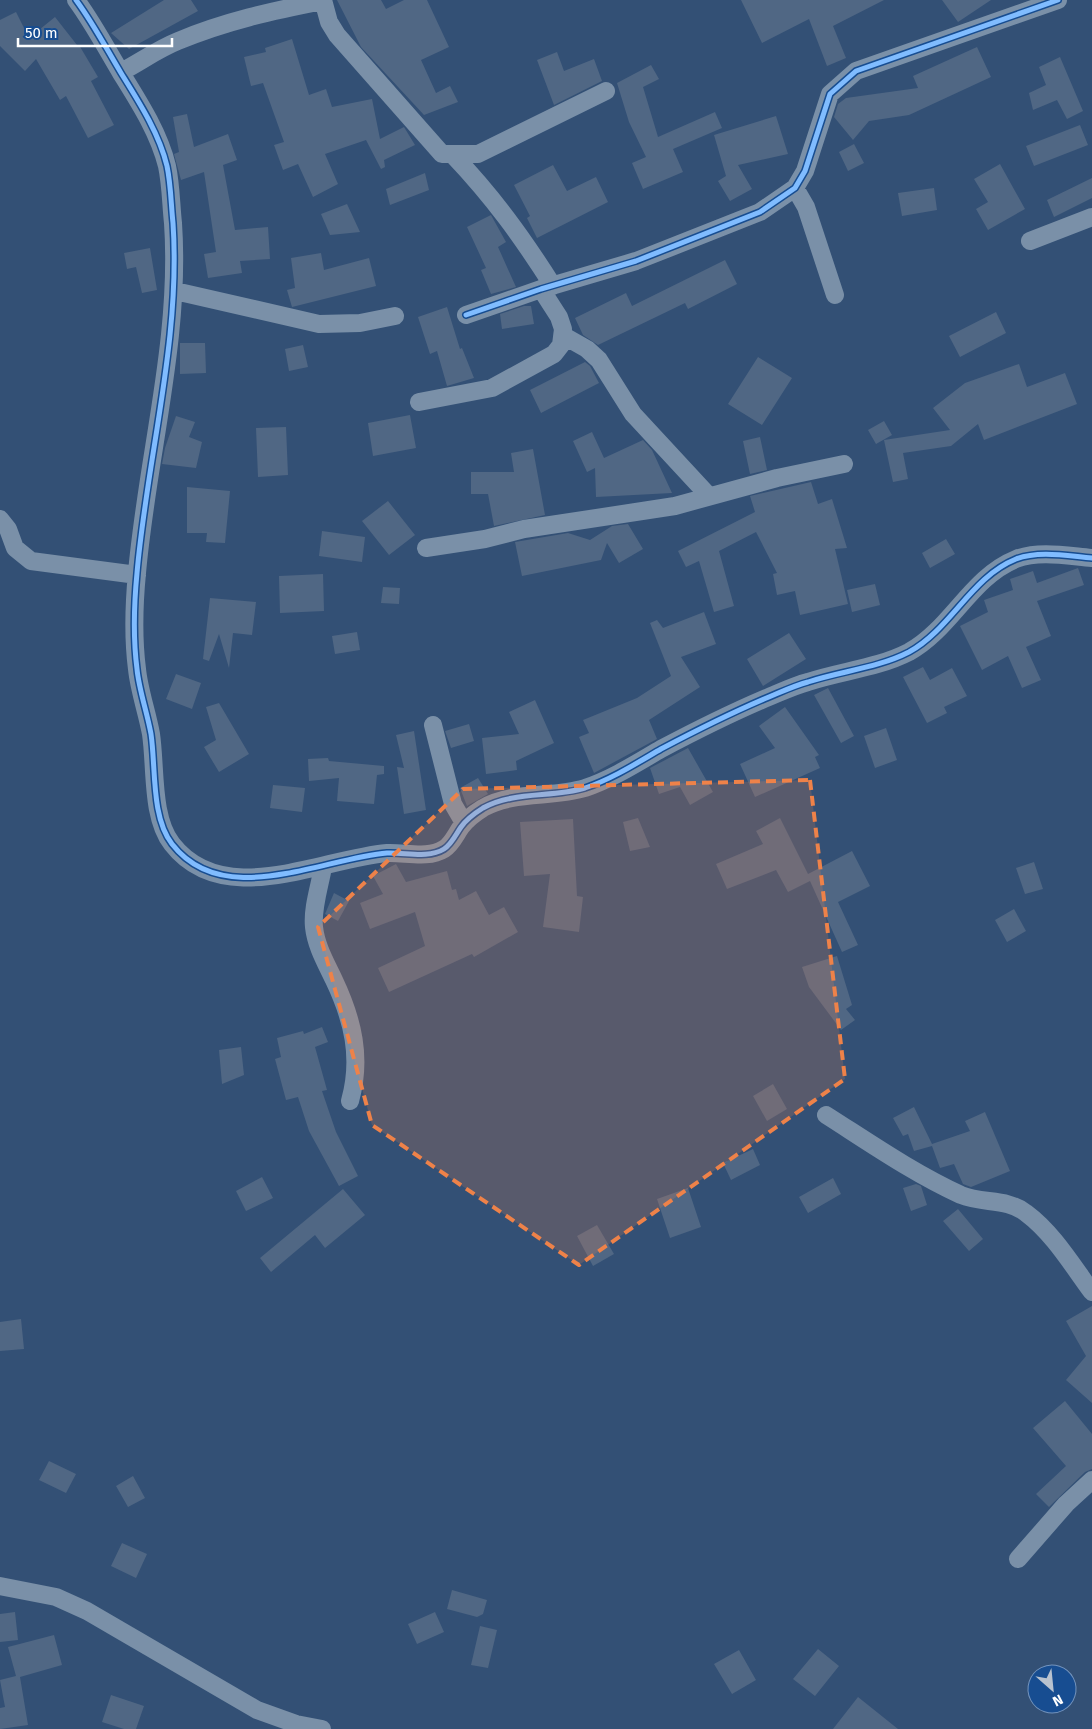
<svg xmlns="http://www.w3.org/2000/svg" width="1092" height="1729" font-family="'Fira Sans',sans-serif">
	<style>
		.building { fill: #506784 }
		.lines { fill: none; stroke-linecap: round; stroke-linejoin: round }
		.minor { stroke: #7a90a8; stroke-width: 18 }
		.cycleway-casing { stroke: #174d91; stroke-width: 8 }
		.cycleway { stroke: #80bcff; stroke-width: 5 }
		.marked { fill: #ee8249; fill-opacity: 0.2; stroke: #ee8249; stroke-width: 4; stroke-dasharray: 10 6; stroke-linejoin: round }
	</style>
	<rect width="100%" height="100%" fill="#335075"/>
	<!-- building -->
	<path class="building" d="M 164,0 L 191,0 L 198,11 L 129,49 L 111,33 Z
		M 337,0 L 381,0 L 386,9 L 404,0 L 427,0 L 449,47 L 421,60 L 436,93 L 450,86 L 458,102 L 424,115 L 361,47 Z
		M 741,0 L 884,0 L 833,26 L 846,58 L 827,66 L 809,19 L 762,43 Z
		M 942,0 L 991,0 L 958,22 Z
		M 16,12 L 29,38 L 55,17 L 77,45 L 79,45 L 98,77 L 91,81 L 114,125 L 88,138 L 66,96 L 60,100 L 36,59 L 25,71 L 0,46 L 0,20 Z
		M 292,39 L 309,95 L 326,89 L 332,107 L 372,99 L 380,139 L 404,127 L 415,145 L 384,160 L 385,167 L 381,169 L 366,140 L 325,154 L 338,184 L 313,197 L 298,164 L 283,170 L 274,145 L 284,142 L 263,83 L 251,86 L 244,57 L 266,52 L 265,48 Z
		M 977,47 L 991,77 L 909,115 L 869,121 L 853,140 L 834,117 L 838,104 L 846,98 L 918,88 L 913,76 Z
		M 557,52 L 564,71 L 594,59 L 602,81 L 554,105 L 537,60 Z
		M 1060,57 L 1083,111 L 1067,119 L 1057,100 L 1033,110 L 1029,93 L 1046,85 L 1039,67 Z
		M 651,65 L 659,79 L 643,87 L 658,137 L 715,112 L 722,128 L 673,149 L 683,172 L 643,189 L 632,163 L 646,157 L 629,122 L 617,83 Z
		M 187,114 L 194,147 L 228,134 L 237,160 L 223,165 L 235,230 L 268,227 L 270,259 L 240,261 L 242,273 L 208,278 L 204,254 L 216,252 L 204,172 L 181,180 L 174,154 L 179,152 L 173,117 Z
		M 776,116 L 788,154 L 738,165 L 752,189 L 730,201 L 718,181 L 726,176 L 714,135 Z
		M 1080,125 L 1088,145 L 1034,166 L 1026,146 Z
		M 854,144 L 864,163 L 848,171 L 839,152 Z
		M 1000,164 L 1025,209 L 988,230 L 976,209 L 988,202 L 974,179 Z
		M 553,165 L 567,191 L 596,177 L 608,202 L 537,238 L 527,218 L 530,216 L 514,185 Z
		M 425,173 L 429,190 L 390,205 L 386,189 Z
		M 1092,178 L 1092,198 L 1054,217 L 1047,200 Z
		M 934,188 L 937,210 L 902,216 L 898,193 Z
		M 347,204 L 360,232 L 330,235 L 321,214 Z
		M 491,215 L 506,242 L 498,247 L 516,287 L 491,294 L 481,270 L 486,268 L 467,227 Z
		M 150,248 L 157,290 L 142,293 L 136,267 L 127,269 L 124,253 Z
		M 321,253 L 324,270 L 369,258 L 376,286 L 292,307 L 287,290 L 295,288 L 291,258 Z
		M 725,260 L 737,284 L 688,309 L 685,303 L 598,345 L 583,335 L 575,318 L 626,293 L 632,306 Z
		M 524,306 L 531,306 L 534,324 L 502,329 L 500,314 Z
		M 447,307 L 460,349 L 462,348 L 474,378 L 447,386 L 437,351 L 430,354 L 418,317 Z
		M 996,312 L 1006,333 L 960,357 L 949,336 Z
		M 180,343 L 205,343 L 206,373 L 180,374 Z
		M 303,345 L 308,367 L 289,371 L 285,349 Z
		M 758,357 L 792,378 L 762,425 L 728,404 Z
		M 585,362 L 590,366 L 599,383 L 541,413 L 530,390 Z
		M 1019,364 L 1027,387 L 1065,373 L 1077,404 L 984,440 L 978,424 L 951,446 L 903,453 L 908,479 L 893,482 L 884,440 L 950,430 L 933,408 L 965,383 Z
		M 410,415 L 416,448 L 373,456 L 368,423 Z
		M 176,416 L 195,422 L 189,437 L 202,442 L 196,468 L 162,464 L 165,448 Z
		M 884,421 L 892,435 L 876,444 L 868,430 Z
		M 286,427 L 288,475 L 258,477 L 256,428 Z
		M 592,432 L 604,458 L 643,440 L 652,450 L 672,493 L 596,497 L 595,468 L 587,472 L 573,441 Z
		M 760,437 L 767,470 L 750,474 L 743,441 Z
		M 533,449 L 545,515 L 494,526 L 488,494 L 471,494 L 471,472 L 514,472 L 511,453 Z
		M 811,482 L 818,504 L 832,499 L 847,548 L 835,549 L 848,604 L 800,615 L 795,591 L 777,595 L 773,574 L 777,573 L 756,532 L 719,551 L 734,606 L 714,612 L 699,561 L 686,567 L 678,551 L 755,512 L 750,496 Z
		M 187,487 L 230,491 L 225,543 L 206,542 L 207,533 L 187,533 Z
		M 388,501 L 415,535 L 389,555 L 362,521 Z
		M 628,524 L 643,549 L 619,563 L 607,543 L 601,560 L 522,576 L 515,542 L 568,533 L 590,540 L 612,526 Z
		M 322,531 L 365,537 L 362,562 L 319,556 Z
		M 946,539 L 955,554 L 930,568 L 922,553 Z
		M 1078,568 L 1084,585 L 1037,601 L 1051,636 L 1026,647 L 1041,680 L 1022,688 L 1008,656 L 982,670 L 960,626 L 988,612 L 984,600 L 1013,590 L 1010,579 L 1033,571 L 1037,583 Z
		M 323,574 L 324,611 L 280,613 L 279,576 Z
		M 875,584 L 880,605 L 852,612 L 847,590 Z
		M 383,587 L 400,588 L 399,604 L 381,603 Z
		M 210,598 L 256,602 L 252,635 L 233,633 L 229,668 L 219,634 L 209,661 L 203,659 Z
		M 704,612 L 716,644 L 681,657 L 700,687 L 649,720 L 657,739 L 594,773 L 579,737 L 589,733 L 583,720 L 637,698 L 671,676 L 650,623 L 657,620 L 663,628 Z
		M 357,632 L 360,650 L 335,654 L 332,636 Z
		M 789,633 L 806,659 L 763,686 L 747,659 Z
		M 923,667 L 930,680 L 952,668 L 967,696 L 944,707 L 947,713 L 927,723 L 903,677 Z
		M 176,674 L 201,683 L 192,709 L 166,699 Z
		M 828,688 L 854,736 L 841,743 L 814,695 Z
		M 535,700 L 554,743 L 516,761 L 517,770 L 486,774 L 482,738 L 519,734 L 509,712 Z
		M 219,703 L 249,754 L 219,772 L 204,747 L 216,740 L 206,707 Z
		M 785,707 L 819,755 L 815,757 L 820,768 L 755,797 L 740,764 L 775,748 L 759,726 Z
		M 469,724 L 474,741 L 451,748 L 445,731 Z
		M 886,728 L 897,760 L 875,768 L 864,736 Z
		M 414,731 L 426,810 L 404,814 L 397,767 L 404,768 L 396,735 Z
		M 688,748 L 713,792 L 690,805 L 680,787 L 659,794 L 650,768 Z
		M 328,758 L 329,761 L 384,766 L 384,774 L 377,775 L 374,804 L 337,801 L 339,778 L 309,781 L 308,759 Z
		M 478,778 L 488,794 L 467,806 L 460,788 Z
		M 273,785 L 305,788 L 302,812 L 270,808 Z
		M 638,818 L 650,847 L 630,851 L 623,822 Z
		M 780,818 L 808,874 L 852,851 L 870,886 L 838,902 L 858,945 L 842,952 L 810,881 L 788,892 L 776,870 L 727,889 L 716,864 L 763,844 L 756,831 Z
		M 573,819 L 577,896 L 583,897 L 579,932 L 543,927 L 550,874 L 524,876 L 520,822 Z
		M 1034,862 L 1043,889 L 1025,894 L 1016,868 Z
		M 396,864 L 406,882 L 447,871 L 452,890 L 456,889 L 459,900 L 476,891 L 489,915 L 504,907 L 518,932 L 474,957 L 472,954 L 389,992 L 378,968 L 425,946 L 415,912 L 370,929 L 360,903 L 383,894 L 373,876 Z
		M 334,893 L 349,901 L 338,921 L 325,914 Z
		M 1014,909 L 1026,931 L 1007,942 L 995,920 Z
		M 837,956 L 852,1005 L 846,1009 L 855,1020 L 841,1030 L 809,987 L 802,967 Z
		M 322,1027 L 328,1042 L 315,1047 L 327,1090 L 322,1091 L 336,1132 L 358,1176 L 339,1186 L 309,1131 L 298,1097 L 286,1100 L 275,1059 L 281,1057 L 277,1038 L 303,1031 L 304,1034 Z
		M 241,1047 L 244,1075 L 222,1084 L 219,1050 Z
		M 773,1084 L 787,1109 L 767,1121 L 753,1096 Z
		M 914,1107 L 932,1144 L 970,1131 L 965,1121 L 985,1112 L 1010,1171 L 971,1187 L 963,1184 L 954,1164 L 940,1168 L 932,1146 L 914,1151 L 908,1134 L 903,1136 L 893,1118 Z
		M 753,1149 L 760,1165 L 731,1180 L 723,1163 Z
		M 262,1177 L 273,1198 L 246,1211 L 236,1191 Z
		M 833,1178 L 841,1194 L 808,1213 L 799,1197 Z
		M 916,1184 L 921,1186 L 927,1205 L 911,1211 L 903,1188 Z
		M 688,1188 L 701,1227 L 670,1238 L 657,1199 Z
		M 343,1189 L 365,1215 L 325,1248 L 315,1235 L 271,1272 L 260,1258 Z
		M 958,1209 L 983,1239 L 969,1251 L 943,1221 Z
		M 597,1225 L 614,1254 L 593,1266 L 577,1236 Z
		M 1092,1306 L 1092,1403 L 1066,1380 L 1086,1356 L 1066,1321 Z
		M 21,1319 L 24,1349 L 0,1351 L 0,1322 Z
		M 1065,1401 L 1092,1434 L 1092,1469 L 1085,1472 L 1049,1507 L 1036,1494 L 1066,1466 L 1033,1428 Z
		M 49,1461 L 76,1474 L 66,1493 L 39,1480 Z
		M 133,1476 L 145,1498 L 128,1507 L 116,1486 Z
		M 122,1543 L 147,1554 L 136,1578 L 111,1566 Z
		M 452,1590 L 487,1600 L 483,1614 L 477,1617 L 447,1609 Z
		M 15,1612 L 18,1640 L 0,1642 L 0,1614 Z
		M 435,1612 L 444,1632 L 417,1644 L 408,1624 Z
		M 480,1626 L 497,1630 L 488,1668 L 471,1665 Z
		M 54,1635 L 62,1665 L 20,1677 L 28,1725 L 0,1729 L 0,1708 L 5,1707 L 0,1680 L 16,1676 L 8,1647 Z
		M 818,1649 L 839,1666 L 815,1696 L 793,1679 Z
		M 739,1650 L 756,1680 L 732,1694 L 714,1664 Z
		M 111,1695 L 144,1706 L 136,1729 L 124,1729 L 102,1722 Z
		M 858,1697 L 898,1729 L 833,1729 Z"/>
	<g class="lines">
		<!-- minor -->
		<path class="minor" d="M 76,0 C 93,23 106,48 121,73 C 139,102 159,133 167,166 C 171,185 171,205 173,223 C 181,340 147,457 137,573 C 134,604 133,638 137,669 C 139,690 147,712 151,734 C 156,768 151,817 172,844 C 223,910 320,859 387,853 C 405,852 428,859 444,849 C 452,844 456,834 461,827 C 466,820 475,813 483,808 C 513,791 552,798 585,788 C 612,779 637,763 661,749 C 695,731 729,714 764,699 C 779,693 793,686 808,682 C 841,671 878,668 909,652 C 951,629 971,577 1016,559 C 1039,550 1068,556 1092,558
			M 323,0 L 329,22 L 337,35 L 442,154 L 478,154 L 606,91
			M 121,72 C 140,62 158,49 178,41 C 226,21 272,11 323,1
			M 453,155 C 493,197 522,237 553,286
			M 795,188 L 806,207 L 835,295
			M 1030,241 L 1092,217
			M 175,291 L 319,324 L 360,323 L 395,316
			M 466,315 L 541,289 L 636,261 L 760,212 L 795,188 L 805,171 L 830,94 L 856,71 L 1058,0
			M 564,336 L 587,349 L 599,360 L 633,414 L 708,495
			M 419,402 L 492,388 L 554,354 L 561,345 L 563,329 L 559,317 L 541,289
			M 0,519 L 8,529 L 15,548 L 31,561 L 137,575
			M 426,548 L 485,539 L 524,529 L 675,506 L 777,478 L 844,464
			M 433,725 L 453,804 L 464,823
			M 323,867 C 320,885 312,908 314,927 C 316,946 326,963 334,980 C 353,1020 362,1058 350,1101
			M 826,1115 C 870,1143 913,1173 961,1195 C 983,1204 1007,1198 1026,1213 C 1053,1233 1072,1265 1092,1292
			M 1018,1559 L 1066,1504 L 1092,1480
			M 0,1586 L 56,1597 L 87,1611 L 257,1710 L 296,1724 L 322,1729"/>
		<defs>
			<path id="cycleway" d="M 76,0 C 93,23 106,48 121,73 C 139,102 159,133 167,166 C 171,185 171,205 173,223 C 181,340 147,457 137,573 C 134,604 133,638 137,669 C 139,690 147,712 151,734 C 156,768 151,817 172,844 C 223,910 320,859 387,853 C 405,852 428,859 444,849 C 452,844 456,834 461,827 C 466,820 475,813 483,808 C 513,791 552,798 585,788 C 612,779 637,763 661,749 C 695,731 729,714 764,699 C 779,693 793,686 808,682 C 841,671 878,668 909,652 C 951,629 971,577 1016,559 C 1039,550 1068,556 1092,558
				M 466,315 L 541,289 L 636,261 L 760,212 L 795,188 L 805,171 L 830,94 L 856,71 L 1058,0"/>
		</defs>
		<!-- cycleway casing -->
		<use href="#cycleway" class="cycleway-casing"/>
		<!-- cycleway -->
		<use href="#cycleway" class="cycleway"/>
	</g>
	<!-- marked area -->
	<path class="marked" d="M 810,780 L 845,1079 L 579,1265 L 372,1125 L 318,927 L 463,789 Z"/>
	<!-- north arrow -->
	<g transform="translate(1052 1689) rotate(153)"><circle r="24" fill="#174d91" stroke="#7494bd"/>
	<path d="M0-4L9 19L0 12L-9 19Z" fill="#b8c2cf"/>
	<text y="-8" font-size="14" font-weight="bold" text-anchor="middle" fill="#ffffff">N</text>
	</g>
	<!-- scale -->
	<path d="M18 38v8h154v-8" fill="none" stroke="#ffffff" stroke-width="2.5"/>
	<text x="25" y="38" font-size="15" fill="#ffffff" stroke="#174d91" stroke-width="4" paint-order="stroke">50 m</text>
</svg>
